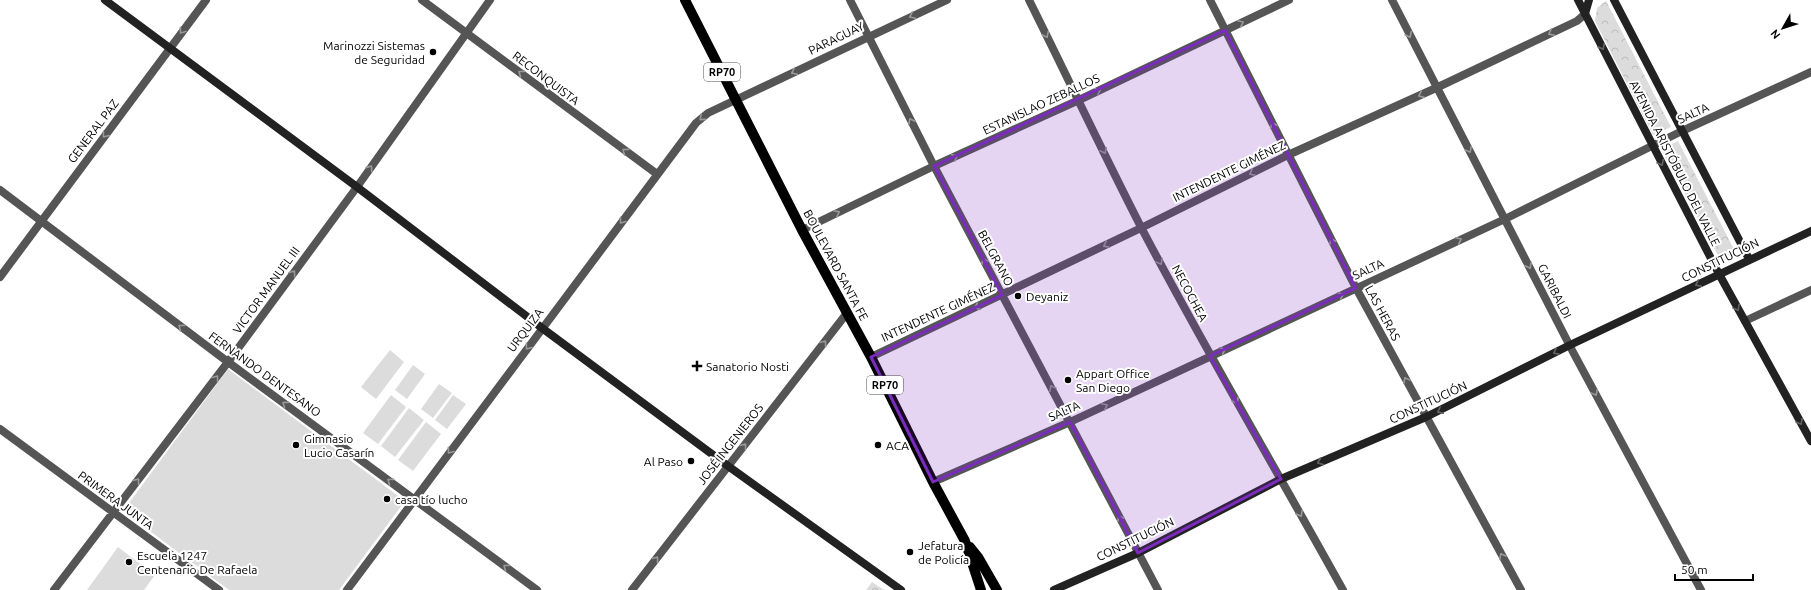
<svg xmlns="http://www.w3.org/2000/svg" width="1811" height="590" font-family="Ubuntu,sans-serif">
	<style>
		.grass { fill: #dcdcdc }
		.park { fill: url(#park-crowns) }
		.lines { fill: none; stroke-linecap: round; stroke-linejoin: round }
		.street { stroke: #555; stroke-width: 8 }
		.secondary { stroke: #222; stroke-width: 8 }
		.primary { stroke: #000; stroke-width: 10 }
		.oneway { stroke: #999 }
		.oneway2 { stroke: #646464 }
		.marked { fill: #7b2cbf; fill-opacity: 0.2; stroke: #7b2cbf; stroke-width: 3; stroke-linejoin: round }
		.poi-dot { fill: #000; stroke: #fff; stroke-width: 1.5 }
		.labels { text-anchor: middle; dominant-baseline: central; stroke-width: 4; stroke-linejoin: round; paint-order: stroke }
		.shield { fill: #fff; stroke: #4c4c4c; stroke-width: 1 }
		.shield-label { font-size: 11px; font-weight: bold; fill: #000 }
		.street-label { font-size: 12px; fill: #000; stroke: #fff }
		.poi-label { font-size: 12px; fill: #000; stroke: #fff; text-anchor: start }
	</style>
	<defs>
		<pattern id="park-crowns" width="20" height="18" patternUnits="userSpaceOnUse"><rect width="20" height="18" fill="#dcdcdc"/><path d="M2 6a3 3 0 1 1 6 0M12 15a3 3 0 1 1 6 0" fill="none" stroke="#bbb"/></pattern>
	</defs>
	<rect width="100%" height="100%" fill="#fff"/>
	<!-- grass -->
	<path class="grass" d="M 390,350 L 404,362 L 376,399 L 361,387 Z
		M 413,365 L 425,374 L 407,399 L 395,390 Z
		M 228,369 L 405,501 L 339,590 L 229,590 L 123,511 Z
		M 439,384 L 452,393 L 433,418 L 421,409 Z
		M 391,395 L 406,407 L 378,444 L 363,433 Z
		M 453,395 L 466,404 L 447,429 L 435,420 Z
		M 409,408 L 424,420 L 395,457 L 381,446 Z
		M 426,422 L 441,434 L 413,471 L 398,460 Z
		M 118,547 L 155,575 L 144,590 L 87,590 Z"/>
	<!-- park -->
	<path class="park" d="M 1606,1 L 1671,127 L 1653,135 L 1595,21 L 1597,8 Z
		M 1678,141 L 1738,257 L 1722,263 L 1661,149 Z
		M 872,582 L 884,590 L 866,590 Z"/>
	<g class="lines">
		<!-- street -->
		<path class="street" d="M 422,0 L 657,174
			M 850,0 L 934,166 L 1158,590
			M 1029,0 C 1067,76 1103,153 1142,229 C 1206,351 1276,469 1343,590
			M 1210,0 L 1356,288 L 1521,590
			M 1392,0 L 1573,352 L 1701,590
			M 0,190 L 228,362 L 537,590
			M 802,230 L 934,166 L 1079,100 L 1289,0
			M 0,277 L 206,0
			M 1745,321 L 1811,290
			M 871,357 L 1141,228 L 1288,155 L 1436,88 L 1577,21 L 1585,14
			M 0,429 L 219,590
			M 933,482 L 1070,422 L 1505,219 L 1682,131 L 1811,72
			M 54,590 L 228,362 L 357,187 L 490,0
			M 347,590 L 696,123 L 708,113 L 947,0
			M 632,590 L 847,313"/>
		<!-- secondary -->
		<path class="secondary" d="M 105,0 L 357,187 L 542,328 L 728,466 L 901,590
			M 1578,0 L 1719,274 L 1811,441
			M 1614,0 L 1749,259
			M 1585,14 L 1589,0
			M 1054,590 L 1138,553 L 1281,479 L 1426,417 L 1570,345 L 1811,231"/>
		<!-- primary -->
		<path class="primary" d="M 685,0 L 802,230 L 871,357 L 933,482 L 965,541 L 981,590
			M 970,547 L 978,557 L 997,590"/>
	</g>
	<!-- one-way arrows -->
	<defs><path id="oneway-chevron" d="M-2-3.5L2.5 0L-2 3.5" fill="none" stroke-width="1.6" stroke-linecap="round" stroke-linejoin="round"/></defs>
	<g class="oneway">
		<use href="#oneway-chevron" transform="translate(912 16) rotate(155)"/>
		<use href="#oneway-chevron" transform="translate(1241 23) rotate(-25)"/>
		<use href="#oneway-chevron" transform="translate(182 31) rotate(127)"/>
		<use href="#oneway-chevron" transform="translate(1551 33) rotate(154)"/>
		<use href="#oneway-chevron" transform="translate(1046 35) rotate(63)"/>
		<use href="#oneway-chevron" transform="translate(1409 35) rotate(63)"/>
		<use href="#oneway-chevron" transform="translate(794 72) rotate(154)"/>
		<use href="#oneway-chevron" transform="translate(521 73) rotate(-143)"/>
		<use href="#oneway-chevron" transform="translate(1098 91) rotate(-26)"/>
		<use href="#oneway-chevron" transform="translate(1421 95) rotate(156)"/>
		<use href="#oneway-chevron" transform="translate(702 118) rotate(139)"/>
		<use href="#oneway-chevron" transform="translate(911 121) rotate(-117)"/>
		<use href="#oneway-chevron" transform="translate(1273 125) rotate(-116)"/>
		<use href="#oneway-chevron" transform="translate(105 135) rotate(127)"/>
		<use href="#oneway-chevron" transform="translate(1469 150) rotate(62)"/>
		<use href="#oneway-chevron" transform="translate(625 151) rotate(-143)"/>
		<use href="#oneway-chevron" transform="translate(1104 151) rotate(64)"/>
		<use href="#oneway-chevron" transform="translate(955 157) rotate(-25)"/>
		<use href="#oneway-chevron" transform="translate(370 168) rotate(-55)"/>
		<use href="#oneway-chevron" transform="translate(1252 173) rotate(154)"/>
		<use href="#oneway-chevron" transform="translate(837 213) rotate(-26)"/>
		<use href="#oneway-chevron" transform="translate(622 221) rotate(127)"/>
		<use href="#oneway-chevron" transform="translate(1459 240) rotate(-25)"/>
		<use href="#oneway-chevron" transform="translate(1332 241) rotate(-117)"/>
		<use href="#oneway-chevron" transform="translate(1106 245) rotate(154)"/>
		<use href="#oneway-chevron" transform="translate(984 261) rotate(-118)"/>
		<use href="#oneway-chevron" transform="translate(1160 262) rotate(62)"/>
		<use href="#oneway-chevron" transform="translate(1529 266) rotate(63)"/>
		<use href="#oneway-chevron" transform="translate(293 273) rotate(-54)"/>
		<use href="#oneway-chevron" transform="translate(1341 295) rotate(-25)"/>
		<use href="#oneway-chevron" transform="translate(977 307) rotate(155)"/>
		<use href="#oneway-chevron" transform="translate(181 327) rotate(-143)"/>
		<use href="#oneway-chevron" transform="translate(824 343) rotate(-52)"/>
		<use href="#oneway-chevron" transform="translate(528 347) rotate(127)"/>
		<use href="#oneway-chevron" transform="translate(1223 350) rotate(-25)"/>
		<use href="#oneway-chevron" transform="translate(216 378) rotate(-53)"/>
		<use href="#oneway-chevron" transform="translate(1406 380) rotate(-118)"/>
		<use href="#oneway-chevron" transform="translate(1052 388) rotate(-118)"/>
		<use href="#oneway-chevron" transform="translate(1595 393) rotate(62)"/>
		<use href="#oneway-chevron" transform="translate(1236 401) rotate(60)"/>
		<use href="#oneway-chevron" transform="translate(285 404) rotate(-144)"/>
		<use href="#oneway-chevron" transform="translate(1105 406) rotate(-25)"/>
		<use href="#oneway-chevron" transform="translate(744 446) rotate(-52)"/>
		<use href="#oneway-chevron" transform="translate(450 451) rotate(127)"/>
		<use href="#oneway-chevron" transform="translate(137 481) rotate(-53)"/>
		<use href="#oneway-chevron" transform="translate(390 481) rotate(-144)"/>
		<use href="#oneway-chevron" transform="translate(1300 514) rotate(61)"/>
		<use href="#oneway-chevron" transform="translate(1120 518) rotate(-117)"/>
		<use href="#oneway-chevron" transform="translate(1502 556) rotate(-119)"/>
		<use href="#oneway-chevron" transform="translate(656 559) rotate(-52)"/>
		<use href="#oneway-chevron" transform="translate(506 567) rotate(-143)"/>
	</g>
	<g class="oneway2">
		<use href="#oneway-chevron" transform="translate(1602 47) rotate(63)"/>
		<use href="#oneway-chevron" transform="translate(1661 163) rotate(63)"/>
		<use href="#oneway-chevron" transform="translate(1698 284) rotate(154)"/>
		<use href="#oneway-chevron" transform="translate(1737 308) rotate(61)"/>
		<use href="#oneway-chevron" transform="translate(1556 352) rotate(153)"/>
		<use href="#oneway-chevron" transform="translate(1440 411) rotate(153)"/>
		<use href="#oneway-chevron" transform="translate(1800 422) rotate(61)"/>
		<use href="#oneway-chevron" transform="translate(1320 462) rotate(157)"/>
	</g>
	<!-- marked area -->
	<path class="marked" d="M 1225,30 L 1356,288 L 1210,356 L 1281,479 L 1138,553 L 1070,422 L 933,482 L 871,357 L 1002,295 L 934,166 Z"/>
	<!-- markers -->
	<g class="poi-dot">
		<circle cx="433" cy="52" r="4"/>
		<circle cx="1018" cy="296" r="4"/>
		<path d="M695 360h4v4h4v4h-4v4h-4v-4h-4v-4h4z"/>
		<circle cx="1068" cy="380" r="4"/>
		<circle cx="296" cy="445" r="4"/>
		<circle cx="878" cy="445" r="4"/>
		<circle cx="691" cy="461" r="4"/>
		<circle cx="387" cy="499" r="4"/>
		<circle cx="910" cy="552" r="4"/>
		<circle cx="129" cy="562" r="4"/>
	</g>
	<g class="labels">
		<!-- shield labels -->
		<g class="shield">
			<rect x="704" y="63" width="36" height="18" rx="3"/>
			<rect x="867" y="376" width="36" height="18" rx="3"/>
		</g>
		<g class="shield-label">
			<text x="722" y="72">RP70</text>
			<text x="885" y="385">RP70</text>
		</g>
		<!-- street labels -->
		<g class="street-label">
			<text transform="translate(836 38) rotate(-26)">PARAGUAY</text>
			<text transform="translate(546 78) rotate(37)">RECONQUISTA</text>
			<text transform="translate(1041 104) rotate(-25)">ESTANISLAO ZEBALLOS</text>
			<text transform="translate(1693 113) rotate(-25)">SALTA</text>
			<text transform="translate(93 131) rotate(-53)">GENERAL PAZ</text>
			<text transform="translate(1675 163) rotate(63)">AVENIDA ARISTÓBULO DEL VALLE</text>
			<text transform="translate(1229 171) rotate(-26)">INTENDENTE GIMÉNEZ</text>
			<text transform="translate(996 258) rotate(62)">BELGRANO</text>
			<text transform="translate(1720 260) rotate(-26)">CONSTITUCIÓN</text>
			<text transform="translate(836 265) rotate(62)">BOULEVARD SANTA FE</text>
			<text transform="translate(1368 269) rotate(-25)">SALTA</text>
			<text transform="translate(266 290) rotate(-54)">VICTOR MANUEL III</text>
			<text transform="translate(1555 291) rotate(63)">GARIBALDI</text>
			<text transform="translate(1190 293) rotate(62)">NECOCHEA</text>
			<text transform="translate(938 312) rotate(-25)">INTENDENTE GIMÉNEZ</text>
			<text transform="translate(1383 313) rotate(62)">LAS HERAS</text>
			<text transform="translate(525 330) rotate(-53)">URQUIZA</text>
			<text transform="translate(265 374) rotate(36)">FERNANDO DENTESANO</text>
			<text transform="translate(1428 402) rotate(-25)">CONSTITUCIÓN</text>
			<text transform="translate(1064 411) rotate(-24)">SALTA</text>
			<text transform="translate(730 444) rotate(-52)">JOSÉ INGENIEROS</text>
			<text transform="translate(116 500) rotate(36)">PRIMERA JUNTA</text>
			<text transform="translate(1135 539) rotate(-26)">CONSTITUCIÓN</text>
		</g>
		<!-- poi labels -->
		<g class="poi-label">
			<text x="425" y="45" text-anchor="end">Marinozzi Sistemas<tspan x="425" dy="14">de Seguridad</tspan></text>
			<text x="1026" y="296">Deyaniz</text>
			<text x="706" y="366">Sanatorio Nosti</text>
			<text x="1076" y="373">Appart Office<tspan x="1076" dy="14">San Diego</tspan></text>
			<text x="304" y="438">Gimnasio<tspan x="304" dy="14">Lucio Casarín</tspan></text>
			<text x="886" y="445">ACA</text>
			<text x="683" y="461" text-anchor="end">Al Paso</text>
			<text x="395" y="499">casa tío lucho</text>
			<text x="918" y="545">Jefatura<tspan x="918" dy="14">de Policía</tspan></text>
			<text x="137" y="555">Escuela 1247<tspan x="137" dy="14">Centenario De Rafaela</tspan></text>
		</g>
	</g>
	<!-- north arrow -->
	<g transform="translate(1783 28) rotate(231)" stroke="#ffffff" stroke-width="3" paint-order="stroke">
	<path d="M0-3L7 15L0 10L-7 15Z" fill="#000000"/>
	<text y="-6" font-size="11" font-weight="bold" text-anchor="middle" fill="#000000">N</text>
	</g>
	<!-- scale -->
	<path d="M1675 574v6h78v-6" fill="none" stroke="#000000" stroke-width="2"/>
	<text x="1681" y="574" font-size="12" fill="#000000" stroke="#ffffff" stroke-width="3" paint-order="stroke">50 m</text>
</svg>
